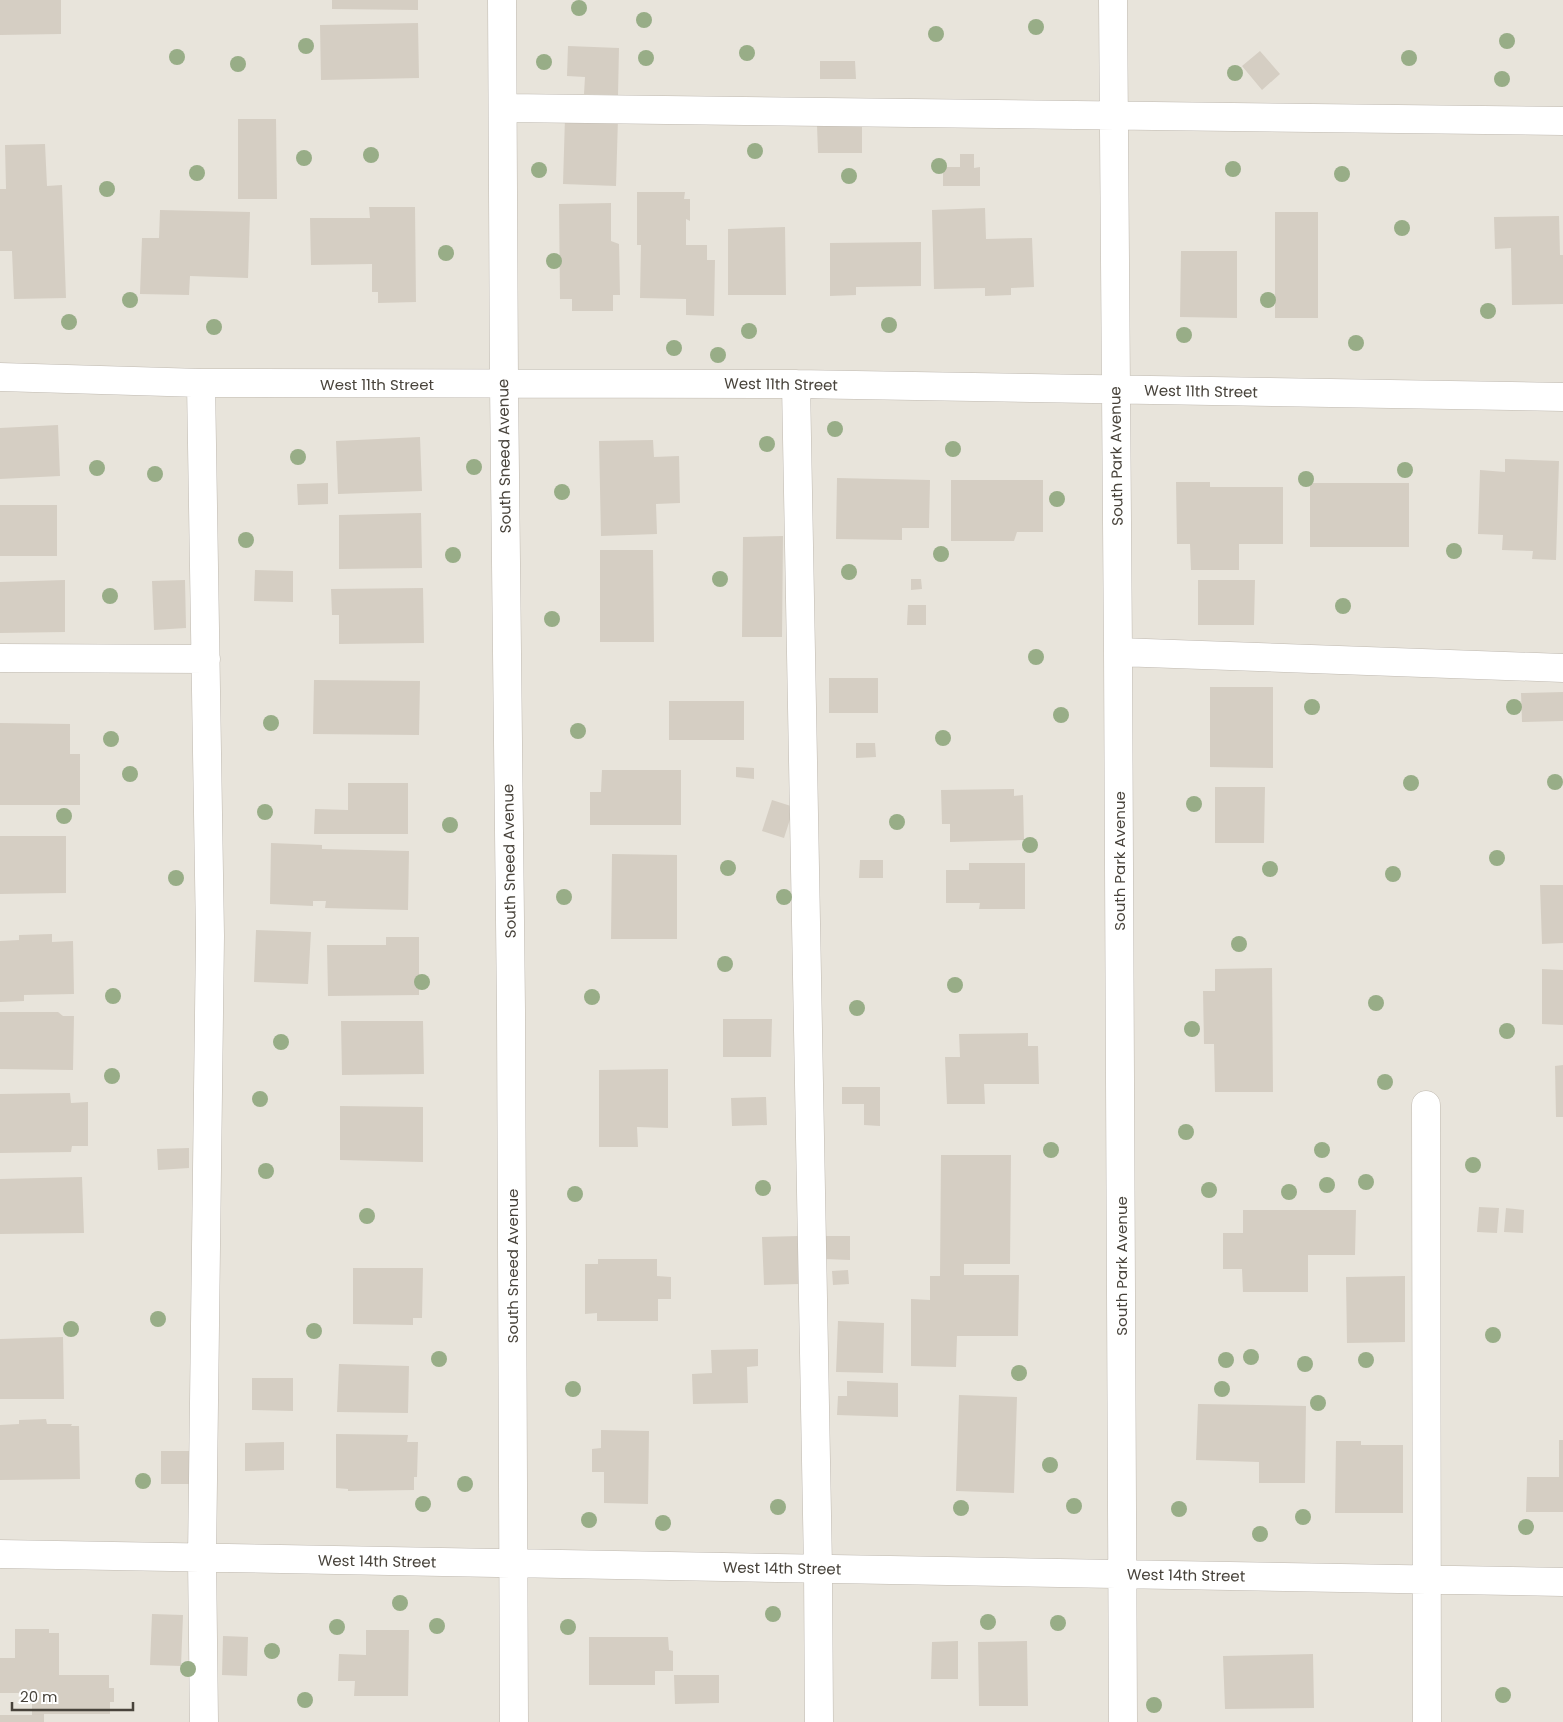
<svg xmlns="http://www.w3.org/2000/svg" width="1563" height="1722" font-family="Poppins,sans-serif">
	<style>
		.residential { fill: #e8e4db }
		.building { fill: #d5cec3 }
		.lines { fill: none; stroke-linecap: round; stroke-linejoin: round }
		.minor-casing { stroke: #bfb9b0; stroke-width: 29 }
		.minor { stroke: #fff; stroke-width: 28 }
		.tree { fill: #98ad87 }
		.labels { text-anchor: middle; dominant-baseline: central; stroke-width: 4; stroke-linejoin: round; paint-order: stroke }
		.street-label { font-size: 15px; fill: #48433b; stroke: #fff }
	</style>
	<rect width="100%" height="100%" fill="#f4f2ec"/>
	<!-- residential -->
	<path class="residential" d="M 0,0 L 1563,0 L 1563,1722 L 0,1722 Z"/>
	<!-- building -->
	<path class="building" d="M 0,0 L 61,0 L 61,34 L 0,35 Z
		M 332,0 L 418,0 L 418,10 L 332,9 Z
		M 418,23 L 419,78 L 321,80 L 320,25 Z
		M 568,46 L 619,48 L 618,95 L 584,94 L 585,77 L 567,76 Z
		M 1260,51 L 1280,74 L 1262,90 L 1242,66 Z
		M 820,61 L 855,61 L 856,79 L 820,79 Z
		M 565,117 L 618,118 L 616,186 L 563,184 Z
		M 238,119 L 276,119 L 277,199 L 238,199 Z
		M 817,125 L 862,125 L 862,153 L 818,153 Z
		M 45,144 L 47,186 L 62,185 L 66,298 L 14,299 L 12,251 L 0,251 L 0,189 L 6,189 L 5,145 Z
		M 960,154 L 974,154 L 974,168 L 980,167 L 980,186 L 943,186 L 943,167 L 960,167 Z
		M 637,192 L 685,192 L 684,199 L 690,199 L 690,221 L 686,219 L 686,245 L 707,245 L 707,260 L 715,260 L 714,316 L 686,315 L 686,299 L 640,298 L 641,245 L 637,245 Z
		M 611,203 L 611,241 L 619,244 L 620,295 L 613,295 L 613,311 L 572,311 L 572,299 L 560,299 L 559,204 Z
		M 369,207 L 415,207 L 416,302 L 378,303 L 378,292 L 372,292 L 372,264 L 311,265 L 310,218 L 370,218 Z
		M 985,208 L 986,239 L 1032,238 L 1034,287 L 1011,288 L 1011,295 L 985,296 L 985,288 L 934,289 L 932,210 Z
		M 160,210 L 250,212 L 248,278 L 190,276 L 189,295 L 140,294 L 142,238 L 159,238 Z
		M 1275,212 L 1318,212 L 1318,318 L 1275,318 Z
		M 1559,216 L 1560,255 L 1563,255 L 1563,304 L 1512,305 L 1511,248 L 1495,249 L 1494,217 Z
		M 785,227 L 786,295 L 728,295 L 728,229 Z
		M 921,242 L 921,286 L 856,287 L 856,295 L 830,296 L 830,243 Z
		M 1181,251 L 1237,251 L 1237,318 L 1180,317 Z
		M 58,425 L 60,476 L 0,479 L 0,428 Z
		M 420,437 L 422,491 L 338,494 L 336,441 Z
		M 653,440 L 654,457 L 679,456 L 680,503 L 656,504 L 657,534 L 601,536 L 599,441 Z
		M 1505,459 L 1559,461 L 1556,560 L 1532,559 L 1533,551 L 1502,550 L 1503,535 L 1478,534 L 1480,470 L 1505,472 Z
		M 837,478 L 930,480 L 929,528 L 902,528 L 902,540 L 836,539 Z
		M 951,480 L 1043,480 L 1043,532 L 1017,532 L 1014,541 L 951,541 Z
		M 1176,482 L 1210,482 L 1210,487 L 1283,487 L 1283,544 L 1239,544 L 1239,570 L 1191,570 L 1190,544 L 1177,544 Z
		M 328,483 L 328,504 L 298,505 L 297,484 Z
		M 1310,483 L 1409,483 L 1409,547 L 1310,547 Z
		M 0,505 L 57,505 L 57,556 L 0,556 Z
		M 421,513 L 422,568 L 339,569 L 339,515 Z
		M 783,536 L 782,637 L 742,637 L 743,537 Z
		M 600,550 L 653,550 L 654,642 L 600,642 Z
		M 255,570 L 293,571 L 293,602 L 254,601 Z
		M 911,579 L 921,579 L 922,589 L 911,590 Z
		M 65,580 L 65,632 L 0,633 L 0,582 Z
		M 185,580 L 186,628 L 154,630 L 152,581 Z
		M 1198,580 L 1255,580 L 1254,625 L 1198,625 Z
		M 423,588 L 424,643 L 339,644 L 339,615 L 332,615 L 331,589 Z
		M 908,605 L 926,605 L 926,625 L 907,625 Z
		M 829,678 L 878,678 L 878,713 L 829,713 Z
		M 314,680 L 420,681 L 419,735 L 313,734 Z
		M 1210,687 L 1273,687 L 1273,768 L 1210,767 Z
		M 1563,692 L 1563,721 L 1522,722 L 1521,693 Z
		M 669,701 L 744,701 L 744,740 L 669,740 Z
		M 0,723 L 70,724 L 70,754 L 80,754 L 80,805 L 0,805 Z
		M 856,743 L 875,743 L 876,757 L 856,758 Z
		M 736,767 L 754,768 L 754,779 L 736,777 Z
		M 602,770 L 681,770 L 681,825 L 590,825 L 590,792 L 601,792 Z
		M 348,783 L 408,783 L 408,834 L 314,834 L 315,809 L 348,810 Z
		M 1215,787 L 1265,787 L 1264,843 L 1215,843 Z
		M 1014,789 L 1014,796 L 1023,795 L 1024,840 L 950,842 L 950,824 L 942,824 L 941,790 Z
		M 772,800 L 794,807 L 784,838 L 762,831 Z
		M 0,836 L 66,836 L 66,893 L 0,894 Z
		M 271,843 L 322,845 L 322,849 L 409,851 L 408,910 L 325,908 L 326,901 L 313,901 L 313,906 L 270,904 Z
		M 612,854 L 677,855 L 677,939 L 611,939 Z
		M 860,860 L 883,860 L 883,878 L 859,878 Z
		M 969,863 L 1025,863 L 1025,909 L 979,909 L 980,903 L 946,903 L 946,870 L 969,870 Z
		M 1540,885 L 1563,885 L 1563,943 L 1542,944 Z
		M 256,930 L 311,932 L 308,984 L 254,982 Z
		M 52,934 L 52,942 L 73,941 L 74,994 L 24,995 L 24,1001 L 0,1002 L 0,941 L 19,940 L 19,935 Z
		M 386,937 L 419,937 L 419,995 L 328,996 L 327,945 L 386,945 Z
		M 1272,968 L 1273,1092 L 1215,1092 L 1214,1044 L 1204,1044 L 1203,991 L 1215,991 L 1215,969 Z
		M 1542,969 L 1563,970 L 1563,1025 L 1542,1024 Z
		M 0,1012 L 58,1012 L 63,1016 L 74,1016 L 73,1070 L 0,1069 Z
		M 723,1019 L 772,1019 L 771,1057 L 723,1057 Z
		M 341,1021 L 423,1021 L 424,1074 L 342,1075 Z
		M 1028,1033 L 1028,1046 L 1038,1046 L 1039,1084 L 984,1084 L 985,1104 L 947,1104 L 945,1057 L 960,1057 L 959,1034 Z
		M 1563,1065 L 1563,1117 L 1556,1117 L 1555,1066 Z
		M 668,1069 L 668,1128 L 637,1127 L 638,1147 L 599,1147 L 599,1070 Z
		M 842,1087 L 880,1087 L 880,1126 L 864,1125 L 864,1104 L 842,1104 Z
		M 70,1093 L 71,1103 L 88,1102 L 88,1146 L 72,1146 L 71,1152 L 0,1153 L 0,1094 Z
		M 766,1097 L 767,1125 L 732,1126 L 731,1098 Z
		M 340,1106 L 423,1107 L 423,1162 L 340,1160 Z
		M 189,1148 L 189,1168 L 158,1170 L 157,1149 Z
		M 941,1155 L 1011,1155 L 1010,1264 L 964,1264 L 964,1275 L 1019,1275 L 1018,1336 L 957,1336 L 956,1367 L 911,1366 L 911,1299 L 930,1300 L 930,1276 L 940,1276 Z
		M 82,1177 L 84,1233 L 0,1234 L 0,1179 Z
		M 1479,1207 L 1499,1208 L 1497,1233 L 1477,1232 Z
		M 1506,1208 L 1524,1210 L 1523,1233 L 1504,1232 Z
		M 1243,1210 L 1356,1210 L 1355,1255 L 1308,1255 L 1308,1292 L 1243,1292 L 1242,1269 L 1223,1269 L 1223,1233 L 1243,1233 Z
		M 798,1236 L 799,1284 L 764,1285 L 762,1237 Z
		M 825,1236 L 850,1236 L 850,1260 L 825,1259 Z
		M 598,1259 L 657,1259 L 657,1276 L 671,1277 L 671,1299 L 658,1299 L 658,1321 L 597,1321 L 597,1313 L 585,1314 L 585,1264 L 598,1264 Z
		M 353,1268 L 423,1268 L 422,1318 L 413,1318 L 413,1325 L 353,1324 Z
		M 848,1270 L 849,1284 L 833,1285 L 832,1271 Z
		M 1405,1276 L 1405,1342 L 1347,1343 L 1346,1277 Z
		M 838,1321 L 884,1323 L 883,1373 L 836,1372 Z
		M 63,1337 L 64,1399 L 0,1399 L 0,1339 Z
		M 758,1349 L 758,1366 L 747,1367 L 748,1403 L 693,1404 L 692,1374 L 712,1373 L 711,1350 Z
		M 339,1364 L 409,1366 L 408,1413 L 337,1412 Z
		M 252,1378 L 293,1378 L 293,1411 L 252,1410 Z
		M 847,1381 L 898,1383 L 898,1417 L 837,1415 L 838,1396 L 847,1396 Z
		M 959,1395 L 1017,1397 L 1014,1493 L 956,1491 Z
		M 1198,1404 L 1306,1406 L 1305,1483 L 1259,1483 L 1259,1462 L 1196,1460 Z
		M 46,1419 L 47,1424 L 72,1424 L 71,1426 L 79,1426 L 80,1479 L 0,1480 L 0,1425 L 19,1424 L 19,1420 Z
		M 601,1430 L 649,1431 L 648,1504 L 604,1503 L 604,1472 L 592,1472 L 592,1449 L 601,1448 Z
		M 336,1434 L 408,1435 L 407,1442 L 418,1442 L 417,1477 L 414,1477 L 414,1490 L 348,1491 L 348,1489 L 336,1488 Z
		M 1559,1440 L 1563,1440 L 1563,1512 L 1526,1512 L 1527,1477 L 1559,1477 Z
		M 1336,1441 L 1361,1441 L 1361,1445 L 1403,1445 L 1403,1513 L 1335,1513 Z
		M 284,1442 L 284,1470 L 245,1471 L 245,1443 Z
		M 161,1451 L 194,1451 L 195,1484 L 161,1484 Z
		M 152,1614 L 183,1615 L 181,1666 L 150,1665 Z
		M 15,1629 L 49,1629 L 49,1633 L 59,1633 L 59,1675 L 109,1675 L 109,1688 L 114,1688 L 114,1702 L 110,1702 L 110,1714 L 44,1714 L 44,1722 L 0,1722 L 0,1715 L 32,1715 L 32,1693 L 0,1693 L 0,1658 L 15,1658 Z
		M 366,1630 L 409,1630 L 408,1696 L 354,1696 L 355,1681 L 338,1681 L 339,1654 L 366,1655 Z
		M 223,1636 L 248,1637 L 247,1676 L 222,1675 Z
		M 589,1637 L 668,1637 L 669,1650 L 673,1651 L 673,1671 L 655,1671 L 655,1685 L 589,1685 Z
		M 958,1641 L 958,1679 L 931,1679 L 932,1642 Z
		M 1027,1641 L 1028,1706 L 979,1706 L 978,1642 Z
		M 1313,1654 L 1314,1708 L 1225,1709 L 1223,1656 Z
		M 674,1675 L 719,1675 L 719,1703 L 675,1704 Z"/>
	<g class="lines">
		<defs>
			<path id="minor" d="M 502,0 L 504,384 L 511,1010 L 514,1722
				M 1113,0 L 1118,652 L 1123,1722
				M 503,108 L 1563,121
				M 0,377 L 201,383 L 796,384 L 1563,397
				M 201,383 L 210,936 L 202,1558 L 204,1722
				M 796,384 L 818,1568 L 819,1722
				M 1118,652 L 1563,668
				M 0,658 L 206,659
				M 1426,1105 L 1427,1722
				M 0,1554 L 1563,1582"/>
		</defs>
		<!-- minor casing -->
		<use href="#minor" class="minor-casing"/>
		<!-- minor -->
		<use href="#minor" class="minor"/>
	</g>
	<!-- trees -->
	<g class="tree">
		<circle cx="579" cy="8" r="8"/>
		<circle cx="644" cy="20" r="8"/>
		<circle cx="1036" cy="27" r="8"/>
		<circle cx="936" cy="34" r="8"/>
		<circle cx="1507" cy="41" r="8"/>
		<circle cx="306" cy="46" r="8"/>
		<circle cx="747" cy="53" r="8"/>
		<circle cx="177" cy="57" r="8"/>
		<circle cx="646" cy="58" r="8"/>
		<circle cx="1409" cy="58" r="8"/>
		<circle cx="544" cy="62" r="8"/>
		<circle cx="238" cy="64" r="8"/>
		<circle cx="1235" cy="73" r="8"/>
		<circle cx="1502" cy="79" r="8"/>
		<circle cx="755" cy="151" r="8"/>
		<circle cx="371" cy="155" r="8"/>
		<circle cx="304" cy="158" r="8"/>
		<circle cx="939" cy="166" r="8"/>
		<circle cx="1233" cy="169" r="8"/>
		<circle cx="539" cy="170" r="8"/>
		<circle cx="197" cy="173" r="8"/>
		<circle cx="1342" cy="174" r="8"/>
		<circle cx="849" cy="176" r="8"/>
		<circle cx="107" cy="189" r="8"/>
		<circle cx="1402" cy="228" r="8"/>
		<circle cx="446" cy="253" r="8"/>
		<circle cx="554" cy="261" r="8"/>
		<circle cx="130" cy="300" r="8"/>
		<circle cx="1268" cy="300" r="8"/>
		<circle cx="1488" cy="311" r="8"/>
		<circle cx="69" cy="322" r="8"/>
		<circle cx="889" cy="325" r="8"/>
		<circle cx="214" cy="327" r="8"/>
		<circle cx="749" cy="331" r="8"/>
		<circle cx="1184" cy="335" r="8"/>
		<circle cx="1356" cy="343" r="8"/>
		<circle cx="674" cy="348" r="8"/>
		<circle cx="718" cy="355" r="8"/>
		<circle cx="835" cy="429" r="8"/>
		<circle cx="767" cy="444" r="8"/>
		<circle cx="953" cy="449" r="8"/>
		<circle cx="298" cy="457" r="8"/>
		<circle cx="474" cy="467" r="8"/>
		<circle cx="97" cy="468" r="8"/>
		<circle cx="1405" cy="470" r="8"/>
		<circle cx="155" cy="474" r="8"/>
		<circle cx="1306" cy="479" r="8"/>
		<circle cx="562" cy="492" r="8"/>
		<circle cx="1057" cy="499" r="8"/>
		<circle cx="246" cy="540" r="8"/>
		<circle cx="1454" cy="551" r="8"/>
		<circle cx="941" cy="554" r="8"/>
		<circle cx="453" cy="555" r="8"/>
		<circle cx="849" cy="572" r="8"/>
		<circle cx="720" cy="579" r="8"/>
		<circle cx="110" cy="596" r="8"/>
		<circle cx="1343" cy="606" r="8"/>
		<circle cx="552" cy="619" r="8"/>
		<circle cx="1036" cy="657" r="8"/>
		<circle cx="1312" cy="707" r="8"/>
		<circle cx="1514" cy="707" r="8"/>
		<circle cx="1061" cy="715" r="8"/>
		<circle cx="271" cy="723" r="8"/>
		<circle cx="578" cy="731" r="8"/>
		<circle cx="943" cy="738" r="8"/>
		<circle cx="111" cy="739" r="8"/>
		<circle cx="130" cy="774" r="8"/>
		<circle cx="1555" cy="782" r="8"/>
		<circle cx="1411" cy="783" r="8"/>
		<circle cx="1194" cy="804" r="8"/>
		<circle cx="265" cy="812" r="8"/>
		<circle cx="64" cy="816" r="8"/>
		<circle cx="897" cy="822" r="8"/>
		<circle cx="450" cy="825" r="8"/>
		<circle cx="1030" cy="845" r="8"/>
		<circle cx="1497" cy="858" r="8"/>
		<circle cx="728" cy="868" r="8"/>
		<circle cx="1270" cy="869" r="8"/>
		<circle cx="1393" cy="874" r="8"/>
		<circle cx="176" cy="878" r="8"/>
		<circle cx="564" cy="897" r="8"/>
		<circle cx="784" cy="897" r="8"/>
		<circle cx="1239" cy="944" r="8"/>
		<circle cx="725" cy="964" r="8"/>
		<circle cx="422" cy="982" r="8"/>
		<circle cx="955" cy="985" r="8"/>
		<circle cx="113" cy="996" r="8"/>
		<circle cx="592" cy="997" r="8"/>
		<circle cx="1376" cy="1003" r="8"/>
		<circle cx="857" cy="1008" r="8"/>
		<circle cx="1192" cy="1029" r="8"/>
		<circle cx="1507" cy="1031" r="8"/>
		<circle cx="281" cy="1042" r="8"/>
		<circle cx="112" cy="1076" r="8"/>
		<circle cx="1385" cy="1082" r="8"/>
		<circle cx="260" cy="1099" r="8"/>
		<circle cx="1186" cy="1132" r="8"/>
		<circle cx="1051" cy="1150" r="8"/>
		<circle cx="1322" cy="1150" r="8"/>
		<circle cx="1473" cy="1165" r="8"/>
		<circle cx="266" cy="1171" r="8"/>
		<circle cx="1366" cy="1182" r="8"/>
		<circle cx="1327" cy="1185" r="8"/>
		<circle cx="763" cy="1188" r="8"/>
		<circle cx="1209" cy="1190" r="8"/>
		<circle cx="1289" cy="1192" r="8"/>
		<circle cx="575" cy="1194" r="8"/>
		<circle cx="367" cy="1216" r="8"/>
		<circle cx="158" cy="1319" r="8"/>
		<circle cx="71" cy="1329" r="8"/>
		<circle cx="314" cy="1331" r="8"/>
		<circle cx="1493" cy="1335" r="8"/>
		<circle cx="1251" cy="1357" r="8"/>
		<circle cx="439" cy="1359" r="8"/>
		<circle cx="1226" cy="1360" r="8"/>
		<circle cx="1366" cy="1360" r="8"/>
		<circle cx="1305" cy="1364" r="8"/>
		<circle cx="1019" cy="1373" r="8"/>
		<circle cx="573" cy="1389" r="8"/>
		<circle cx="1222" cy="1389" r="8"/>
		<circle cx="1318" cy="1403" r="8"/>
		<circle cx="1050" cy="1465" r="8"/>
		<circle cx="143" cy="1481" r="8"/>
		<circle cx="465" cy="1484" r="8"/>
		<circle cx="423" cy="1504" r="8"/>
		<circle cx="1074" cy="1506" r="8"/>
		<circle cx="778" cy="1507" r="8"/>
		<circle cx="961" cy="1508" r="8"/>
		<circle cx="1179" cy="1509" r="8"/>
		<circle cx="1303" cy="1517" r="8"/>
		<circle cx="589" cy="1520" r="8"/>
		<circle cx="663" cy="1523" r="8"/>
		<circle cx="1526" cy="1527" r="8"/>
		<circle cx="1260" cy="1534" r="8"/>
		<circle cx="400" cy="1603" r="8"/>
		<circle cx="773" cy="1614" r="8"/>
		<circle cx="988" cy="1622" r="8"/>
		<circle cx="1058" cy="1623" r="8"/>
		<circle cx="437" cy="1626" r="8"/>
		<circle cx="337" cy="1627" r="8"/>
		<circle cx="568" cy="1627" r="8"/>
		<circle cx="272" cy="1651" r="8"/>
		<circle cx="188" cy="1669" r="8"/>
		<circle cx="1503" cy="1695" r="8"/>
		<circle cx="305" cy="1700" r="8"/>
		<circle cx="1154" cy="1705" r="8"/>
	</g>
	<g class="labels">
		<!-- street labels -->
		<g class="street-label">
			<text x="377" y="384">West 11th Street</text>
			<text transform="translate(781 384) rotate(1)">West 11th Street</text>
			<text transform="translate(1201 391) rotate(1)">West 11th Street</text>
			<text transform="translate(504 456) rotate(-91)">South Sneed Avenue</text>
			<text transform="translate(1116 456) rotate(-91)">South Park Avenue</text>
			<text transform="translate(509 861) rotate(-91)">South Sneed Avenue</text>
			<text transform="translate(1119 861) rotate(-90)">South Park Avenue</text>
			<text transform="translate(512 1266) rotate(-90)">South Sneed Avenue</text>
			<text transform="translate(1121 1266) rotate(-90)">South Park Avenue</text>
			<text transform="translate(377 1561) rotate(1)">West 14th Street</text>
			<text transform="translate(782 1568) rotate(1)">West 14th Street</text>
			<text transform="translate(1186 1575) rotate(1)">West 14th Street</text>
		</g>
	</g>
	<!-- scale -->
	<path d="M12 1702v8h121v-8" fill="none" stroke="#48433b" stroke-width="2.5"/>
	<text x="20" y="1702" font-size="15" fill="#48433b" stroke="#ffffff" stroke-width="4" paint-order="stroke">20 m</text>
</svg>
